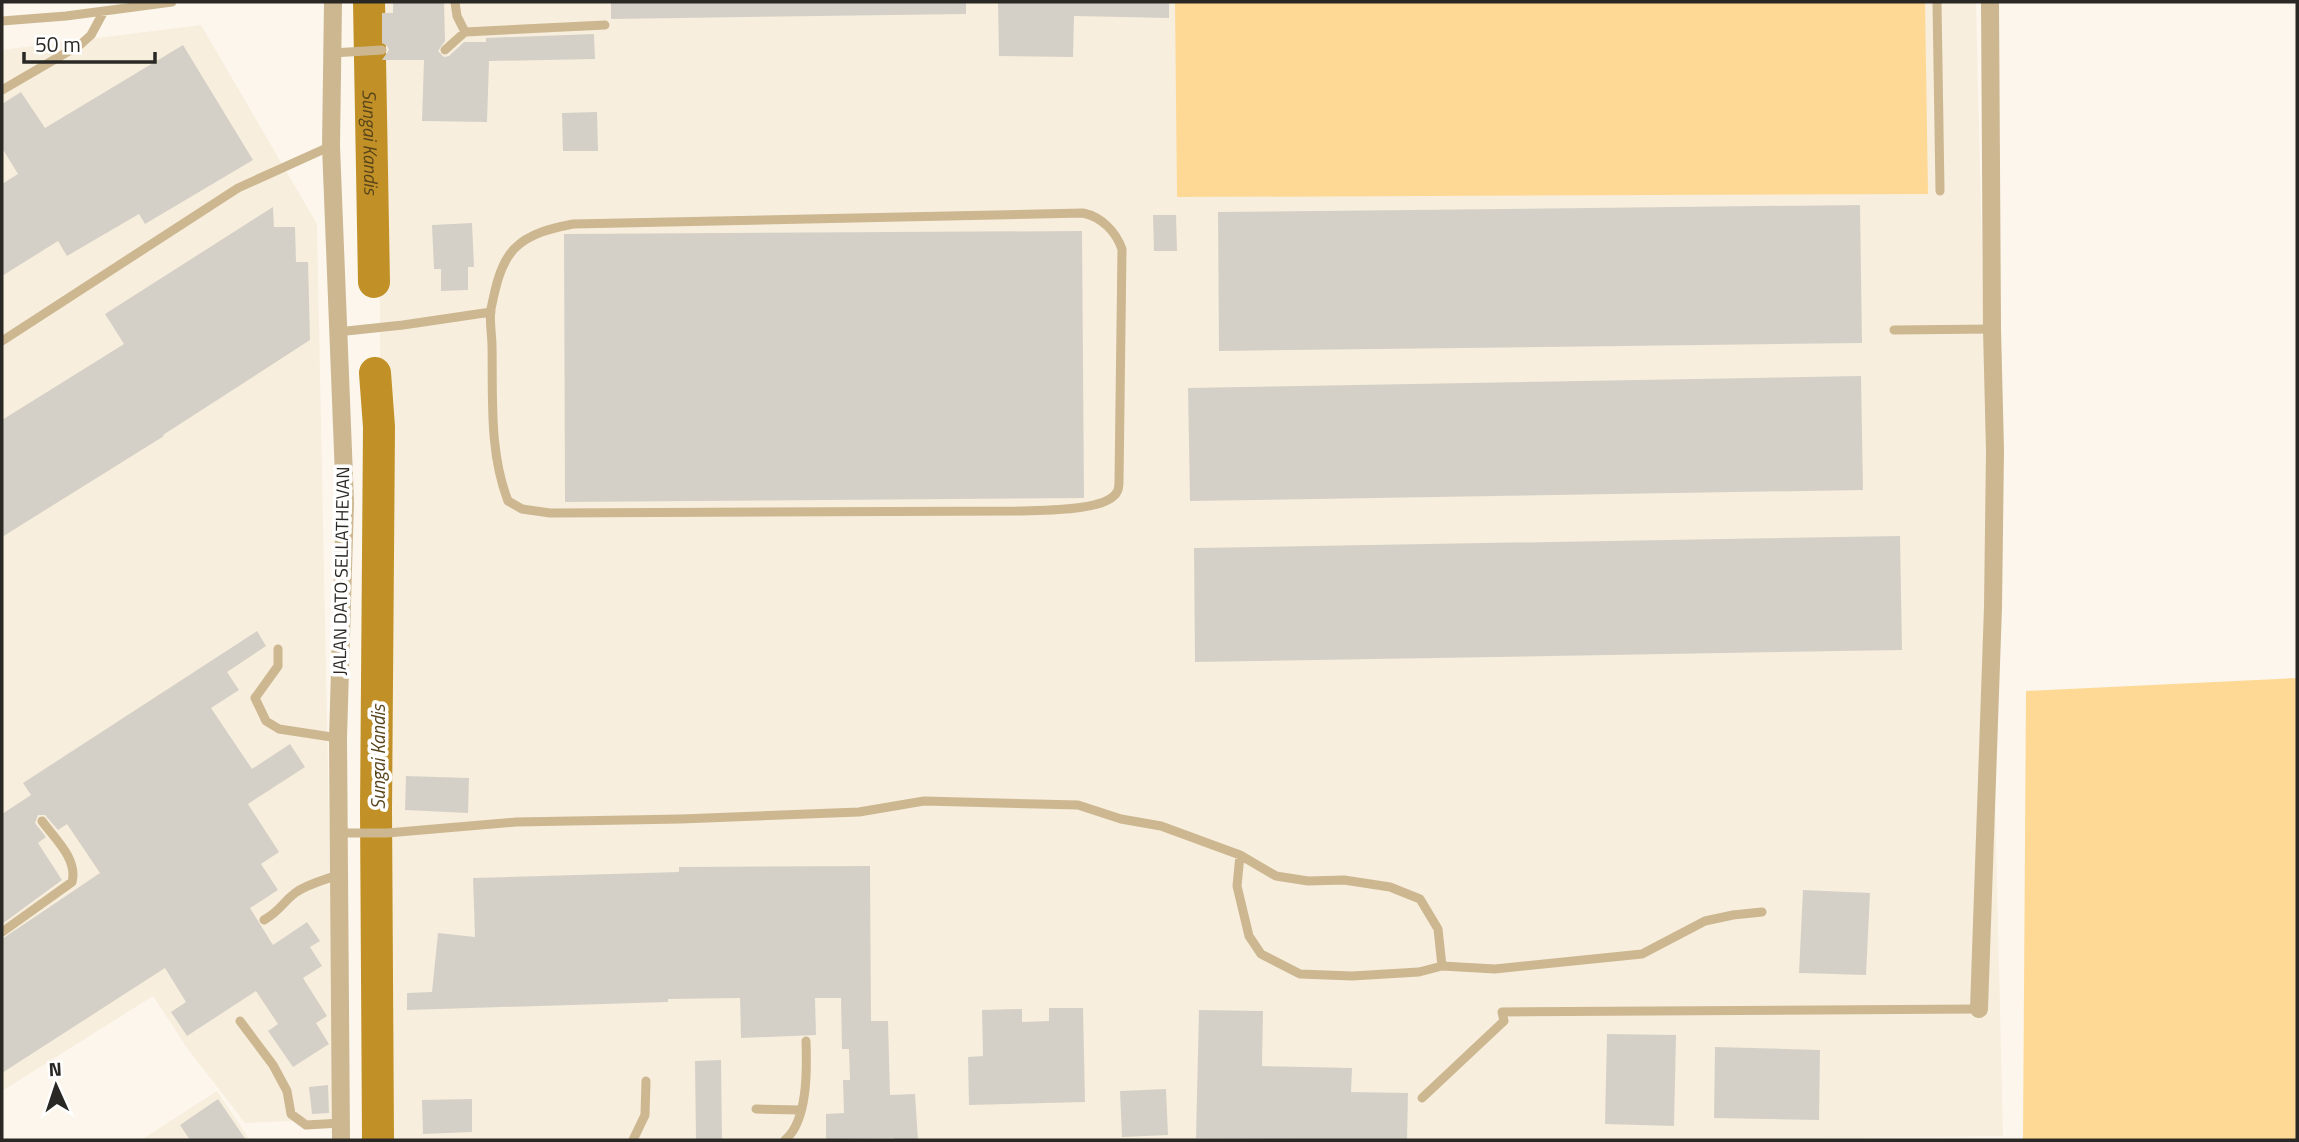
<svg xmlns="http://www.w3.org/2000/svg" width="2299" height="1142" font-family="'Titillium Web',sans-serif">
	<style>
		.built { fill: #f7eedd }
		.green { fill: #fed995 }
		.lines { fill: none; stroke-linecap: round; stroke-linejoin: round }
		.river { stroke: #c19128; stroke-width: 32 }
		.building { fill: #d5d0c7 }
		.service { stroke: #ccb790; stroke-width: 9 }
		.minor { stroke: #ccb790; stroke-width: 18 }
		.labels { text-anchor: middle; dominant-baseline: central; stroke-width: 7; stroke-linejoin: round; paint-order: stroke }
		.street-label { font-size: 18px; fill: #2a2824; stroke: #fff }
		.water-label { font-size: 19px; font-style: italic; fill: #58441b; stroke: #fff }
	</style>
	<rect width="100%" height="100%" fill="#fcf6ed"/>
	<!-- built -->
	<path class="built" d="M 378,2 L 1976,2 L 2003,1136 L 1714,1140 L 385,1140 Z
		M 201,25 L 317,224 L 335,1119 L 245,1123 L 187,1048 L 153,996 L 2,1091 L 2,50 Z
		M 217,1091 L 250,1140 L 141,1140 Z"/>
	<!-- green -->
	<path class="green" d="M 1175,2 L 1925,2 L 1928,194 L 1177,197 Z
		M 2297,678 L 2297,1140 L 2023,1140 L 2026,691 Z"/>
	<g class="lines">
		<!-- river -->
		<g class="river">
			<path id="s1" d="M 369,2 L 374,282"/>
			<path d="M 375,373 L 379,427 L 376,810 L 378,1140"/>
		</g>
	</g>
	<!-- building -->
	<path class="building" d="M 393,2 L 444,2 L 445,41 L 438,51 L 444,57 L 449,56 L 464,42 L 486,42 L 486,38 L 594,34 L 595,59 L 489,61 L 487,122 L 422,121 L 424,60 L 382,60 L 389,50 L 387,46 L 382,43 L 382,13 L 393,13 Z
		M 611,2 L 966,2 L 966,14 L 611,19 Z
		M 998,2 L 1169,2 L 1169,18 L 1074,16 L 1073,57 L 999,56 Z
		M 183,45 L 253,160 L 145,224 L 139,214 L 67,256 L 58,241 L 2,276 L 2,184 L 18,174 L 2,148 L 2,104 L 21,92 L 45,128 Z
		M 597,112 L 598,151 L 563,151 L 562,113 Z
		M 1860,205 L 1862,343 L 1219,351 L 1218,212 Z
		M 273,207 L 274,227 L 295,227 L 296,262 L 308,262 L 310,340 L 163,435 L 164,436 L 2,537 L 2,420 L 124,344 L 105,314 Z
		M 1153,215 L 1176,215 L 1177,251 L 1154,251 Z
		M 472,223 L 474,267 L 468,267 L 468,290 L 441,291 L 441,269 L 434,269 L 432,225 Z
		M 1082,231 L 1084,498 L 565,502 L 564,234 Z
		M 1861,376 L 1863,490 L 1190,501 L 1188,388 Z
		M 1900,536 L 1902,650 L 1195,662 L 1194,548 Z
		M 257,631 L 266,646 L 227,672 L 239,690 L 211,708 L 252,769 L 290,744 L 305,767 L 248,804 L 279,852 L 261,864 L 278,890 L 250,908 L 273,945 L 307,922 L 320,941 L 310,947 L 322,966 L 303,978 L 327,1016 L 316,1023 L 329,1044 L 293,1067 L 268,1031 L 278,1024 L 256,991 L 187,1036 L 171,1012 L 186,1002 L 165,968 L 2,1073 L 2,939 L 100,873 L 67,824 L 58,830 L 45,815 L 38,815 L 35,823 L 46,837 L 38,843 L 62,880 L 2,924 L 2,814 L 31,795 L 23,783 Z
		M 406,776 L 469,778 L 468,813 L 405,810 Z
		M 870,866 L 871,1021 L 888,1021 L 890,1095 L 915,1094 L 918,1140 L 894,1140 L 894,1138 L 826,1139 L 826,1114 L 844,1113 L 843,1080 L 850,1080 L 849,1049 L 842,1049 L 841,998 L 815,998 L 816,1035 L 741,1038 L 740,998 L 668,999 L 668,1002 L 407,1010 L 407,993 L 432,992 L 438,933 L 475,937 L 473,878 L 679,872 L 679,867 Z
		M 1803,890 L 1870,893 L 1866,975 L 1799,973 Z
		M 1049,1008 L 1083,1008 L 1085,1102 L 969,1105 L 968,1057 L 983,1056 L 982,1010 L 1022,1009 L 1022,1022 L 1049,1021 Z
		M 1199,1010 L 1263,1011 L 1262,1066 L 1352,1068 L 1351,1092 L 1408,1093 L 1407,1140 L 1196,1138 Z
		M 1607,1034 L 1676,1035 L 1674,1126 L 1605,1124 Z
		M 1715,1047 L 1820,1050 L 1819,1120 L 1714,1118 Z
		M 721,1060 L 722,1140 L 696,1140 L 695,1061 Z
		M 328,1085 L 329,1113 L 312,1114 L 309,1087 Z
		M 1166,1089 L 1168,1135 L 1122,1137 L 1120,1091 Z
		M 218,1099 L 246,1140 L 190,1140 L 180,1125 Z
		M 472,1099 L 472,1132 L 423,1134 L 422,1100 Z"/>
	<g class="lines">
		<!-- service -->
		<path class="service" d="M 455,2 L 457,16 L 465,32
			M 1937,2 L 1940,191
			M 2,21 L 66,16 L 172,2
			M 445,50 L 465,32 L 605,25
			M 332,53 L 382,50
			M 2,90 L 81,44 L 91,35 L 104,11
			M 1083,213 C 1102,217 1116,232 1122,249 L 1119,481 C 1119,485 1119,489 1117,492 C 1106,512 1039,510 1018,511 L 550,513 L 522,509 L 508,501 C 489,452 493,398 492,346 C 492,334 489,321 491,309 C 495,289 500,264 514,249 C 529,233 553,228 573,224 Z
			M 1894,330 L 1992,329
			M 337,332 L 403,325 L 491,312
			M 2,341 L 238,188 L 331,146
			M 278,649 L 278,666 L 255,698 L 266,721 L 279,729 L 338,738
			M 338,833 L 387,833 L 516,822 L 681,819 L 859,812 L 924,801 L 1078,805 L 1121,819 L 1161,826 L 1240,855 L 1276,876 L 1308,881 L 1344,880 L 1390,887 L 1420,899 L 1438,929 L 1442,966 L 1495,969 L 1642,954 L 1705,921 L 1733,915 L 1762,912
			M 1240,855 L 1237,886 L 1249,936 L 1261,954 L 1300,974 L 1352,976 L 1419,972 L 1442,966
			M 264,920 C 281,910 282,903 295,893 C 307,884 324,880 338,875
			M 2,932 L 72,882 C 78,859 55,839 42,821
			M 240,1021 L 273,1065 L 287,1091 L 291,1114 L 306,1125 L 341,1123
			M 1422,1098 L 1504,1021 L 1502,1012 L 1979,1009
			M 756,1109 L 800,1110
			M 633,1140 L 645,1115 L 646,1081
			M 785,1140 C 808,1121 807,1069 806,1041"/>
		<!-- minor -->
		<path class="minor" d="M 333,2 L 331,146 L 345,502 L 338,738 L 341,1140
			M 1979,1009 L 1993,607 L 1995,451 L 1992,329 L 1990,2"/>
	</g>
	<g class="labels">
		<!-- street labels -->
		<g class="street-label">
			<text transform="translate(341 571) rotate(-89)">JALAN DATO SELLATHEVAN</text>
		</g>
		<!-- water labels -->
		<g class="water-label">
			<text stroke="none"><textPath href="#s1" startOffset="140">Sungai Kandis</textPath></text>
			<text transform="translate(377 757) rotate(-90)">Sungai Kandis</text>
		</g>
	</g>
	<!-- border -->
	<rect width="2299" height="1142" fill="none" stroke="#2a2824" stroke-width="7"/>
	<!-- north arrow -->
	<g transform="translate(56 1086) rotate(357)" stroke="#ffffff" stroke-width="5" paint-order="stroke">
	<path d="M0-5L12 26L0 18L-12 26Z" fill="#2a2824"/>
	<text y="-10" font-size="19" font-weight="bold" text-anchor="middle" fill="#2a2824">N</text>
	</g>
	<!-- scale -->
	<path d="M24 52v10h131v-10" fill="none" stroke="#2a2824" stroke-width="3.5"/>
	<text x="35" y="52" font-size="21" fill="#2a2824" stroke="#ffffff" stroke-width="5" paint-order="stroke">50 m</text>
</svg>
